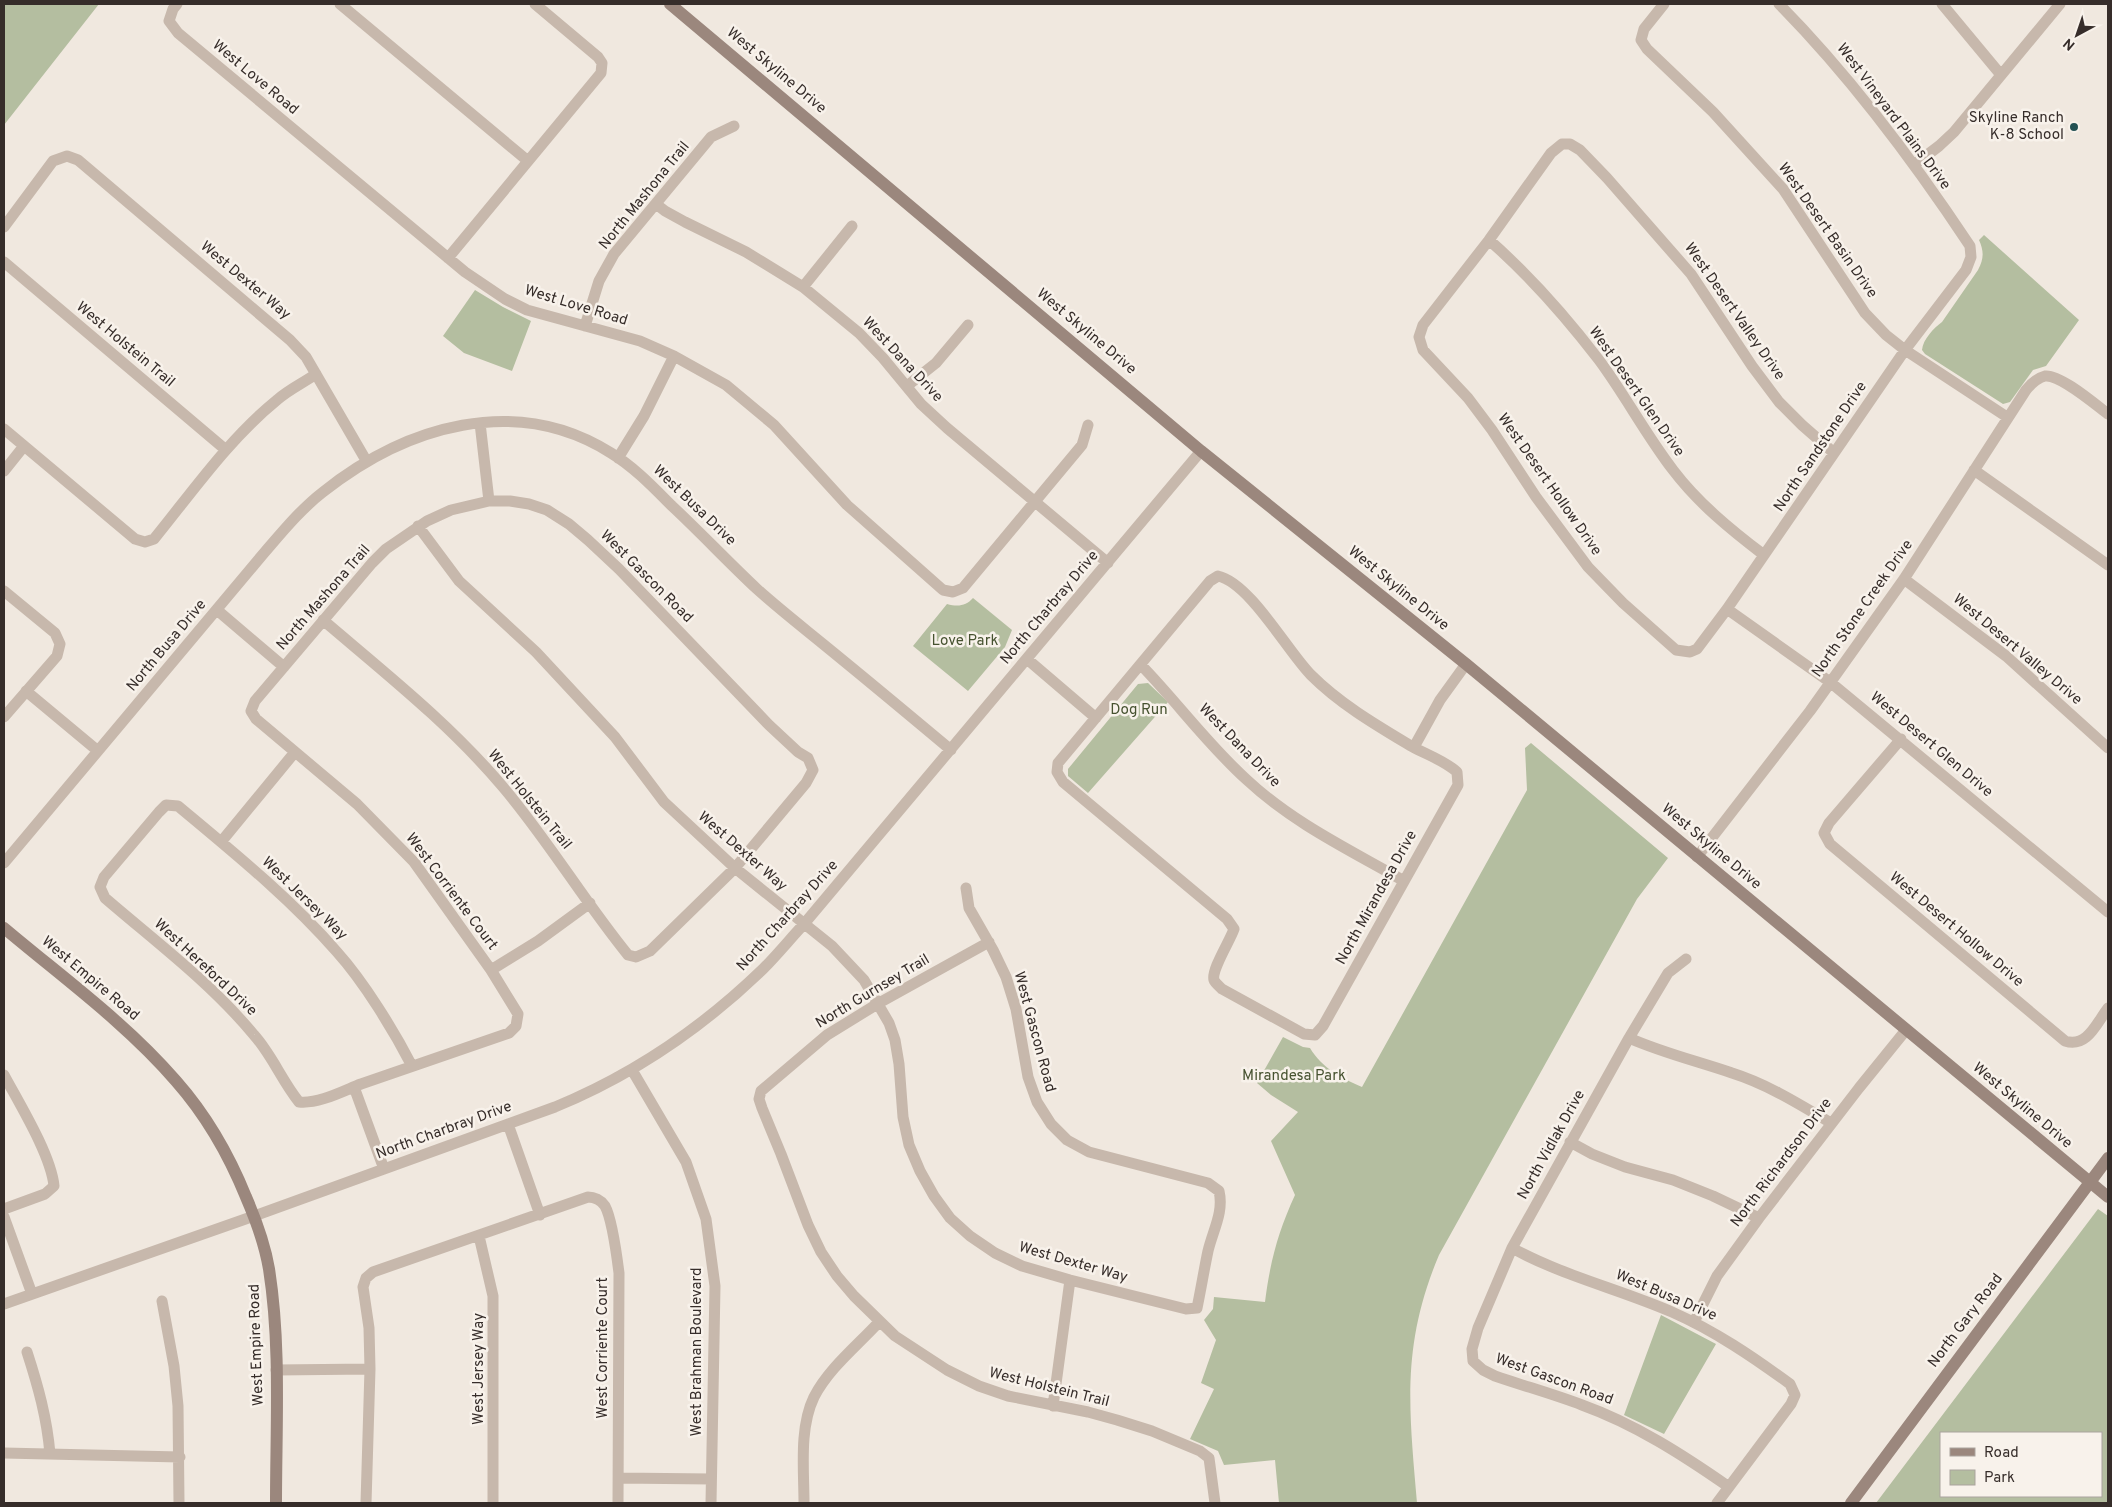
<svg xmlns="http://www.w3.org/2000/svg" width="2112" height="1507" font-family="Overpass,sans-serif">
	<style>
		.green { fill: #b4bea0; fill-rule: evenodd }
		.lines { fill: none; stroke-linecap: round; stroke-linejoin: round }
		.street { stroke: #c7b8ac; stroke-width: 11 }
		.secondary { stroke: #9b877d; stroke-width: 12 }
		.poi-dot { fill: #235153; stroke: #f8f2eb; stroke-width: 2 }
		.labels { text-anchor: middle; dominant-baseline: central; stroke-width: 5; stroke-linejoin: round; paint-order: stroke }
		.street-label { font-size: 15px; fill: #362d2a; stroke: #f8f2eb }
		.poi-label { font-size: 15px; fill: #362d2a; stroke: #f8f2eb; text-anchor: end }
		.park-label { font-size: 15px; fill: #465230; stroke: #f8f2eb }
	</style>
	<rect width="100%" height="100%" fill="#f0e8df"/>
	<!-- green -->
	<path class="green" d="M 4,4 L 99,4 L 4,125 Z
		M 1984,235 L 2079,320 L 2046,366 L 2033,370 L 2010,402 L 2003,404 L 1925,354 L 1922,350 C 1923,339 1934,328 1942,322 L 1978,270 C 1984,259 1984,251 1979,240 Z
		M 475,290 L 503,307 L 531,321 L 512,371 L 464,353 L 443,336 Z
		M 973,598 L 1012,630 L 1005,647 L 968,691 L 913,646 L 947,604 C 958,607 966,606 973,598 Z
		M 1148,683 L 1168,702 L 1088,793 L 1068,776 L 1068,769 L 1138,684 Z
		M 1531,743 L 1668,858 L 1637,899 L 1439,1255 C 1401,1345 1409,1409 1417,1503 L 1279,1503 L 1275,1460 L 1224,1465 L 1218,1451 L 1190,1439 L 1214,1389 L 1201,1383 L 1216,1340 L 1204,1320 L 1213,1309 L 1214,1297 L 1265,1302 C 1270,1262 1278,1232 1295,1195 L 1271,1141 L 1298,1112 L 1271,1095 L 1257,1083 L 1283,1037 L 1303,1047 L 1310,1048 C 1322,1068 1341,1078 1362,1087 L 1527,790 L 1525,748 Z
		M 2098,1209 L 2108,1216 L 2108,1503 L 1876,1503 ZM 1941,1433 L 2101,1433 L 2101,1496 L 1941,1496 Z
		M 1661,1315 L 1716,1344 L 1664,1434 L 1624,1415 Z"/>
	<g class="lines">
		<!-- street -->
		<path class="street" d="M 177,4 L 173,9 L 169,21 L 178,33 L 465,272 L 505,299 L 527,310 L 640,341 L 674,356 L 726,385 L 774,425 L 847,505 L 943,590 L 953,592 L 963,588 L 1082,445 L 1088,425
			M 340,4 L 528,161
			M 1664,4 L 1644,29 L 1641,40 L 1647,49 L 1713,112 L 1783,189 L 1865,313 L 1886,335 L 1905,350 L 2007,417
			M 1779,4 C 1851,77 1913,160 1970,246 L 1971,257 L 1966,270 L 1905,350 L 1727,609 L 1697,649 L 1690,652 L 1676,650 L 1623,603 L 1588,567 L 1536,497 L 1492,430 L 1468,398 L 1423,350 L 1419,337 L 1423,325 L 1489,240 L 1551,153 L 1562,144 L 1570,144 L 1580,150 L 1607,178 L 1691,274 L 1752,366 L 1779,402 L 1802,425 L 1834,453
			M 1942,4 L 2001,75
			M 1914,165 L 1939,146 L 1954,132 L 2060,4
			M 656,204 L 665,211 L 685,222 L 746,252 L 803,287 L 859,333 L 883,358 L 921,404 L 947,428 L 1108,563
			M 4,227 L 53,161 L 67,156 L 78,160 L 290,340 L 306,357 L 367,462
			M 1489,240 C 1530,276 1566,317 1599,360 C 1625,395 1646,435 1673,470 C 1698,503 1731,530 1764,555
			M 448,258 L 601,73 L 602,63 L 598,57 L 535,4
			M 4,262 L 226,450
			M 803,287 L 852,226
			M 585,326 L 599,281 L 614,254 L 711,137 L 734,126
			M 907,386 L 936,363 L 968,325
			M 480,423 L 489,501
			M 4,429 L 135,539 L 145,542 L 154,539 C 193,491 229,439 277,400 C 288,390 303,383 316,374
			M 618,458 L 644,416 L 674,356
			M 1974,470 L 2108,565
			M 4,471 L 24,446
			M 418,526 L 459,581 L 536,652 L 615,737 L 664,802 L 735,868 L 832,946 L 864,980 L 889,1023 L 895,1040 L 899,1064 L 903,1117 L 909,1145 L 920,1171 L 934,1196 L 950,1218 L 970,1236 L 995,1253 L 1022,1266 L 1070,1280 L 1186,1309 L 1197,1308 C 1201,1289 1204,1270 1208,1251 C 1213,1230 1224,1212 1219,1191 L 1208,1183 L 1089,1152 L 1067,1140 L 1051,1124 L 1037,1102 L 1028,1077 L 1016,1009 L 1006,977 L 993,950 L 969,908 L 966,888
			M 1218,576 C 1250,583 1288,652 1311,675 C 1340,704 1376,725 1411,746 C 1427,755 1444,760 1457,772 L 1458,785 L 1323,1026 L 1315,1035 L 1304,1034 L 1222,989 C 1219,986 1215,983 1214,980 C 1211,970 1230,941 1234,929 L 1227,919 L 1063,782 L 1057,772 L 1058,763 L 1210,581 Z
			M 1904,579 L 2006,656 L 2108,748
			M 4,591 L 55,633 L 60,644 L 57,656 L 4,717
			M 1727,609 L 1830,682 L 2108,912
			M 217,610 L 284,667
			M 323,620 C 385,673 450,724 503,787 C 548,840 584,901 628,955 L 636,957 L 650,951 L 735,868 L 806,783 L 813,770 L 808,758 L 798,752 L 769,725 L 619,569 L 588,540 L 569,524 L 547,510 L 529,504 L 510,501 L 489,501 L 451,510 L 427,521 L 386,549 L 372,563 L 255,701 L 251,711 L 256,719 L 357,804 L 414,862 L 491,970 L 518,1014 L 516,1026 L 509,1033 C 460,1050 411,1067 361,1084 C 343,1091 319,1104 299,1102 C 282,1081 272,1055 254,1035 C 211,983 156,942 105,898 L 100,887 L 104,877 L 159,812 L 166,805 L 178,806 C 233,852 290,898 337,952 C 364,982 394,1031 412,1066
			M 1027,659 L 1096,718
			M 1141,665 C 1177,702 1208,745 1247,780 C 1293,823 1350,850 1404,881
			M 26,691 L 98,751
			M 1901,739 L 1829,823 L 1824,833 L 1830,844 L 2065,1041 C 2087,1048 2096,1024 2108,1008
			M 1414,747 L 1440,700 L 1466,664
			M 221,842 L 295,752
			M 1697,857 L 1810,711 L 1904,579 L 2026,390 C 2031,384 2037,378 2045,376 C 2060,374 2096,405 2108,414
			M 4,863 L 264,553 C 283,531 301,509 323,492 C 406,426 516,393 611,453 C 634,467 653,487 672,506 C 701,533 728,562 757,589 C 778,608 801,626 823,644 C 866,679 908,714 951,750
			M 989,942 L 879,1003 L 827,1035 L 761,1091 L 759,1099 L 762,1108 L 781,1154 L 808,1225 L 821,1252 L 837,1276 L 854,1296 L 895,1336 L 947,1370 L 979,1386 L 1008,1396 L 1088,1412 L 1117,1420 L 1152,1431 L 1200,1451 L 1209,1458 L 1215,1503
			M 1686,959 L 1668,973 L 1629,1038 L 1512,1248 L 1478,1328 L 1472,1349 L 1473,1361 L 1483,1370 L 1495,1376 C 1524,1386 1553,1394 1582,1405 C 1635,1424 1683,1455 1729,1487
			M 491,970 L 538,941 L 590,903
			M 1629,1038 C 1663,1053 1697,1061 1732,1073 C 1767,1084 1799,1104 1831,1123
			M 632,1070 L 686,1162 L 706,1219 L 715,1286 L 711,1503
			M 4,1075 C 19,1103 51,1155 54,1186 L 45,1194 L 4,1209
			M 354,1087 L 384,1169
			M 508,1124 L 540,1215
			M 1570,1142 L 1592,1154 L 1625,1167 L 1673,1180 L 1713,1196 L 1759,1218
			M 4,1217 L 32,1294
			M 479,1236 L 493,1296 L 493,1503
			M 1512,1248 C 1563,1276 1619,1289 1672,1312 C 1715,1331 1753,1357 1790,1384 L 1795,1395 L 1791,1404 L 1717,1503
			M 162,1301 L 174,1366 L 178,1406 L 179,1503
			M 4,1304 L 254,1216 L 555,1107 C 633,1075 702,1028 763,969 C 777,955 790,939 804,924 L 1201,451
			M 1694,1322 L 1717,1276 L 1759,1218 L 1859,1088 L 1906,1030
			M 27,1352 C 38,1386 47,1418 50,1454
			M 276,1370 L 370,1369
			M 1053,1406 L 1070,1280
			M 4,1453 L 180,1457
			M 619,1478 L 711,1479
			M 366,1503 L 370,1369 L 369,1328 L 363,1287 L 366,1278 L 373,1272 L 588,1197 C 594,1197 601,1200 605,1206 C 612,1219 617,1257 619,1273 L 618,1503
			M 804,1503 C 804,1470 799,1428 814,1397 C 829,1368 857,1346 879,1322"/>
		<!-- secondary -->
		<path class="secondary" d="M 670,4 L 1201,451 L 1466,664 L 2108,1197
			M 4,928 C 62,977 126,1023 176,1081 C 206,1115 229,1155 246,1197 C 256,1220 265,1245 269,1269 C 281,1345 276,1426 276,1503
			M 1851,1503 L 2108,1158"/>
	</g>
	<!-- markers -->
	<circle class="poi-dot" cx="2074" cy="127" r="5"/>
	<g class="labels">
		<!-- street labels -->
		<g class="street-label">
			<text transform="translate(776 71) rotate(40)">West Skyline Drive</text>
			<text transform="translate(255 78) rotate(40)">West Love Road</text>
			<text transform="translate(1893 117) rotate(53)">West Vineyard Plains Drive</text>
			<text transform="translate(645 196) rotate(-51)">North Mashona Trail</text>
			<text transform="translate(1827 231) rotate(55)">West Desert Basin Drive</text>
			<text transform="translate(245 281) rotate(40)">West Dexter Way</text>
			<text transform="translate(576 306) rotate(17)">West Love Road</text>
			<text transform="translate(1734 312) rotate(55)">West Desert Valley Drive</text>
			<text transform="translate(1086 332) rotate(40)">West Skyline Drive</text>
			<text transform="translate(125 345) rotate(40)">West Holstein Trail</text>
			<text transform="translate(902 360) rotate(47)">West Dana Drive</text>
			<text transform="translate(1636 392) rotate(55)">West Desert Glen Drive</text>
			<text transform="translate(1821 447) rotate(-56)">North Sandstone Drive</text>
			<text transform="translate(1549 485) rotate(55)">West Desert Hollow Drive</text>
			<text transform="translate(694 506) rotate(44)">West Busa Drive</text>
			<text transform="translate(646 577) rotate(45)">West Gascon Road</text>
			<text transform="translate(1398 589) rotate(39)">West Skyline Drive</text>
			<text transform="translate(324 598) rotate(-49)">North Mashona Trail</text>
			<text transform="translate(1050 608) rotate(-50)">North Charbray Drive</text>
			<text transform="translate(1863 609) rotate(-55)">North Stone Creek Drive</text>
			<text transform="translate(167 646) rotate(-50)">North Busa Drive</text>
			<text transform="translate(2017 650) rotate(40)">West Desert Valley Drive</text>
			<text transform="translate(1931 745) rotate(40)">West Desert Glen Drive</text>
			<text transform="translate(1239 746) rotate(46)">West Dana Drive</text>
			<text transform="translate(529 800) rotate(51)">West Holstein Trail</text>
			<text transform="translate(1711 847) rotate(40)">West Skyline Drive</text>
			<text transform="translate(742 852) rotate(41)">West Dexter Way</text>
			<text transform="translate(451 892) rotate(53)">West Corriente Court</text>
			<text transform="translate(1377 898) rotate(-61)">North Mirandesa Drive</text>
			<text transform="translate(304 899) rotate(44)">West Jersey Way</text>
			<text transform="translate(788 916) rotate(-48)">North Charbray Drive</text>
			<text transform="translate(1956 930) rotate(40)">West Desert Hollow Drive</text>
			<text transform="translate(205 968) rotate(43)">West Hereford Drive</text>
			<text transform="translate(90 979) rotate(40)">West Empire Road</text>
			<text transform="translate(873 992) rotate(-31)">North Gurnsey Trail</text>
			<text transform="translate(1034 1032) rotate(75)">West Gascon Road</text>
			<text transform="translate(2022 1106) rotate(40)">West Skyline Drive</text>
			<text transform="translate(444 1131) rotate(-20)">North Charbray Drive</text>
			<text transform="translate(1552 1145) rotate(-61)">North Vidlak Drive</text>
			<text transform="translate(1782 1163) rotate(-53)">North Richardson Drive</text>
			<text transform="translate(1073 1263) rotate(16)">West Dexter Way</text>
			<text transform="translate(1666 1296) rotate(23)">West Busa Drive</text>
			<text transform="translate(1966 1321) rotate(-53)">North Gary Road</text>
			<text transform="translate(257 1345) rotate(-92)">West Empire Road</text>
			<text transform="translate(603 1348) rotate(-90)">West Corriente Court</text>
			<text transform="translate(697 1352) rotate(-90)">West Brahman Boulevard</text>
			<text transform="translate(479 1369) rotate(-90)">West Jersey Way</text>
			<text transform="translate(1554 1380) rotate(20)">West Gascon Road</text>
			<text transform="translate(1049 1388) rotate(14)">West Holstein Trail</text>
		</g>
		<!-- poi labels -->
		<g class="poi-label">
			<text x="2064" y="118">Skyline Ranch<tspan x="2064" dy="17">K-8 School</tspan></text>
		</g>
		<!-- park labels -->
		<g class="park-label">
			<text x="965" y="641">Love Park</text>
			<text x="1139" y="710">Dog Run</text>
			<text x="1294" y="1076">Mirandesa Park</text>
		</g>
	</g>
	<!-- border -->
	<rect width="2112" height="1507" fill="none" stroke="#362d2a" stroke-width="10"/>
	<!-- legend -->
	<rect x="1940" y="1432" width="162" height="65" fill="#f8f2eb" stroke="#aaa39e"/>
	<rect x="1950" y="1448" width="25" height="8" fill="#9b877d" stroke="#aaa39e"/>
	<text x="1984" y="1457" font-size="15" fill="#362d2a">Road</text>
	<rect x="1950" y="1470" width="25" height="15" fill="#b4bea0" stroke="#aaa39e"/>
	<text x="1984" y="1482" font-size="15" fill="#362d2a">Park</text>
	<!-- north arrow -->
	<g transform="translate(2077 35) rotate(220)" stroke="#f8f2eb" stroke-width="4" paint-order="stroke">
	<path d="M0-4L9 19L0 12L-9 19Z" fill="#362d2a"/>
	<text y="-8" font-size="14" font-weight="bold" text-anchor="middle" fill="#362d2a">N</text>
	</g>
</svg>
